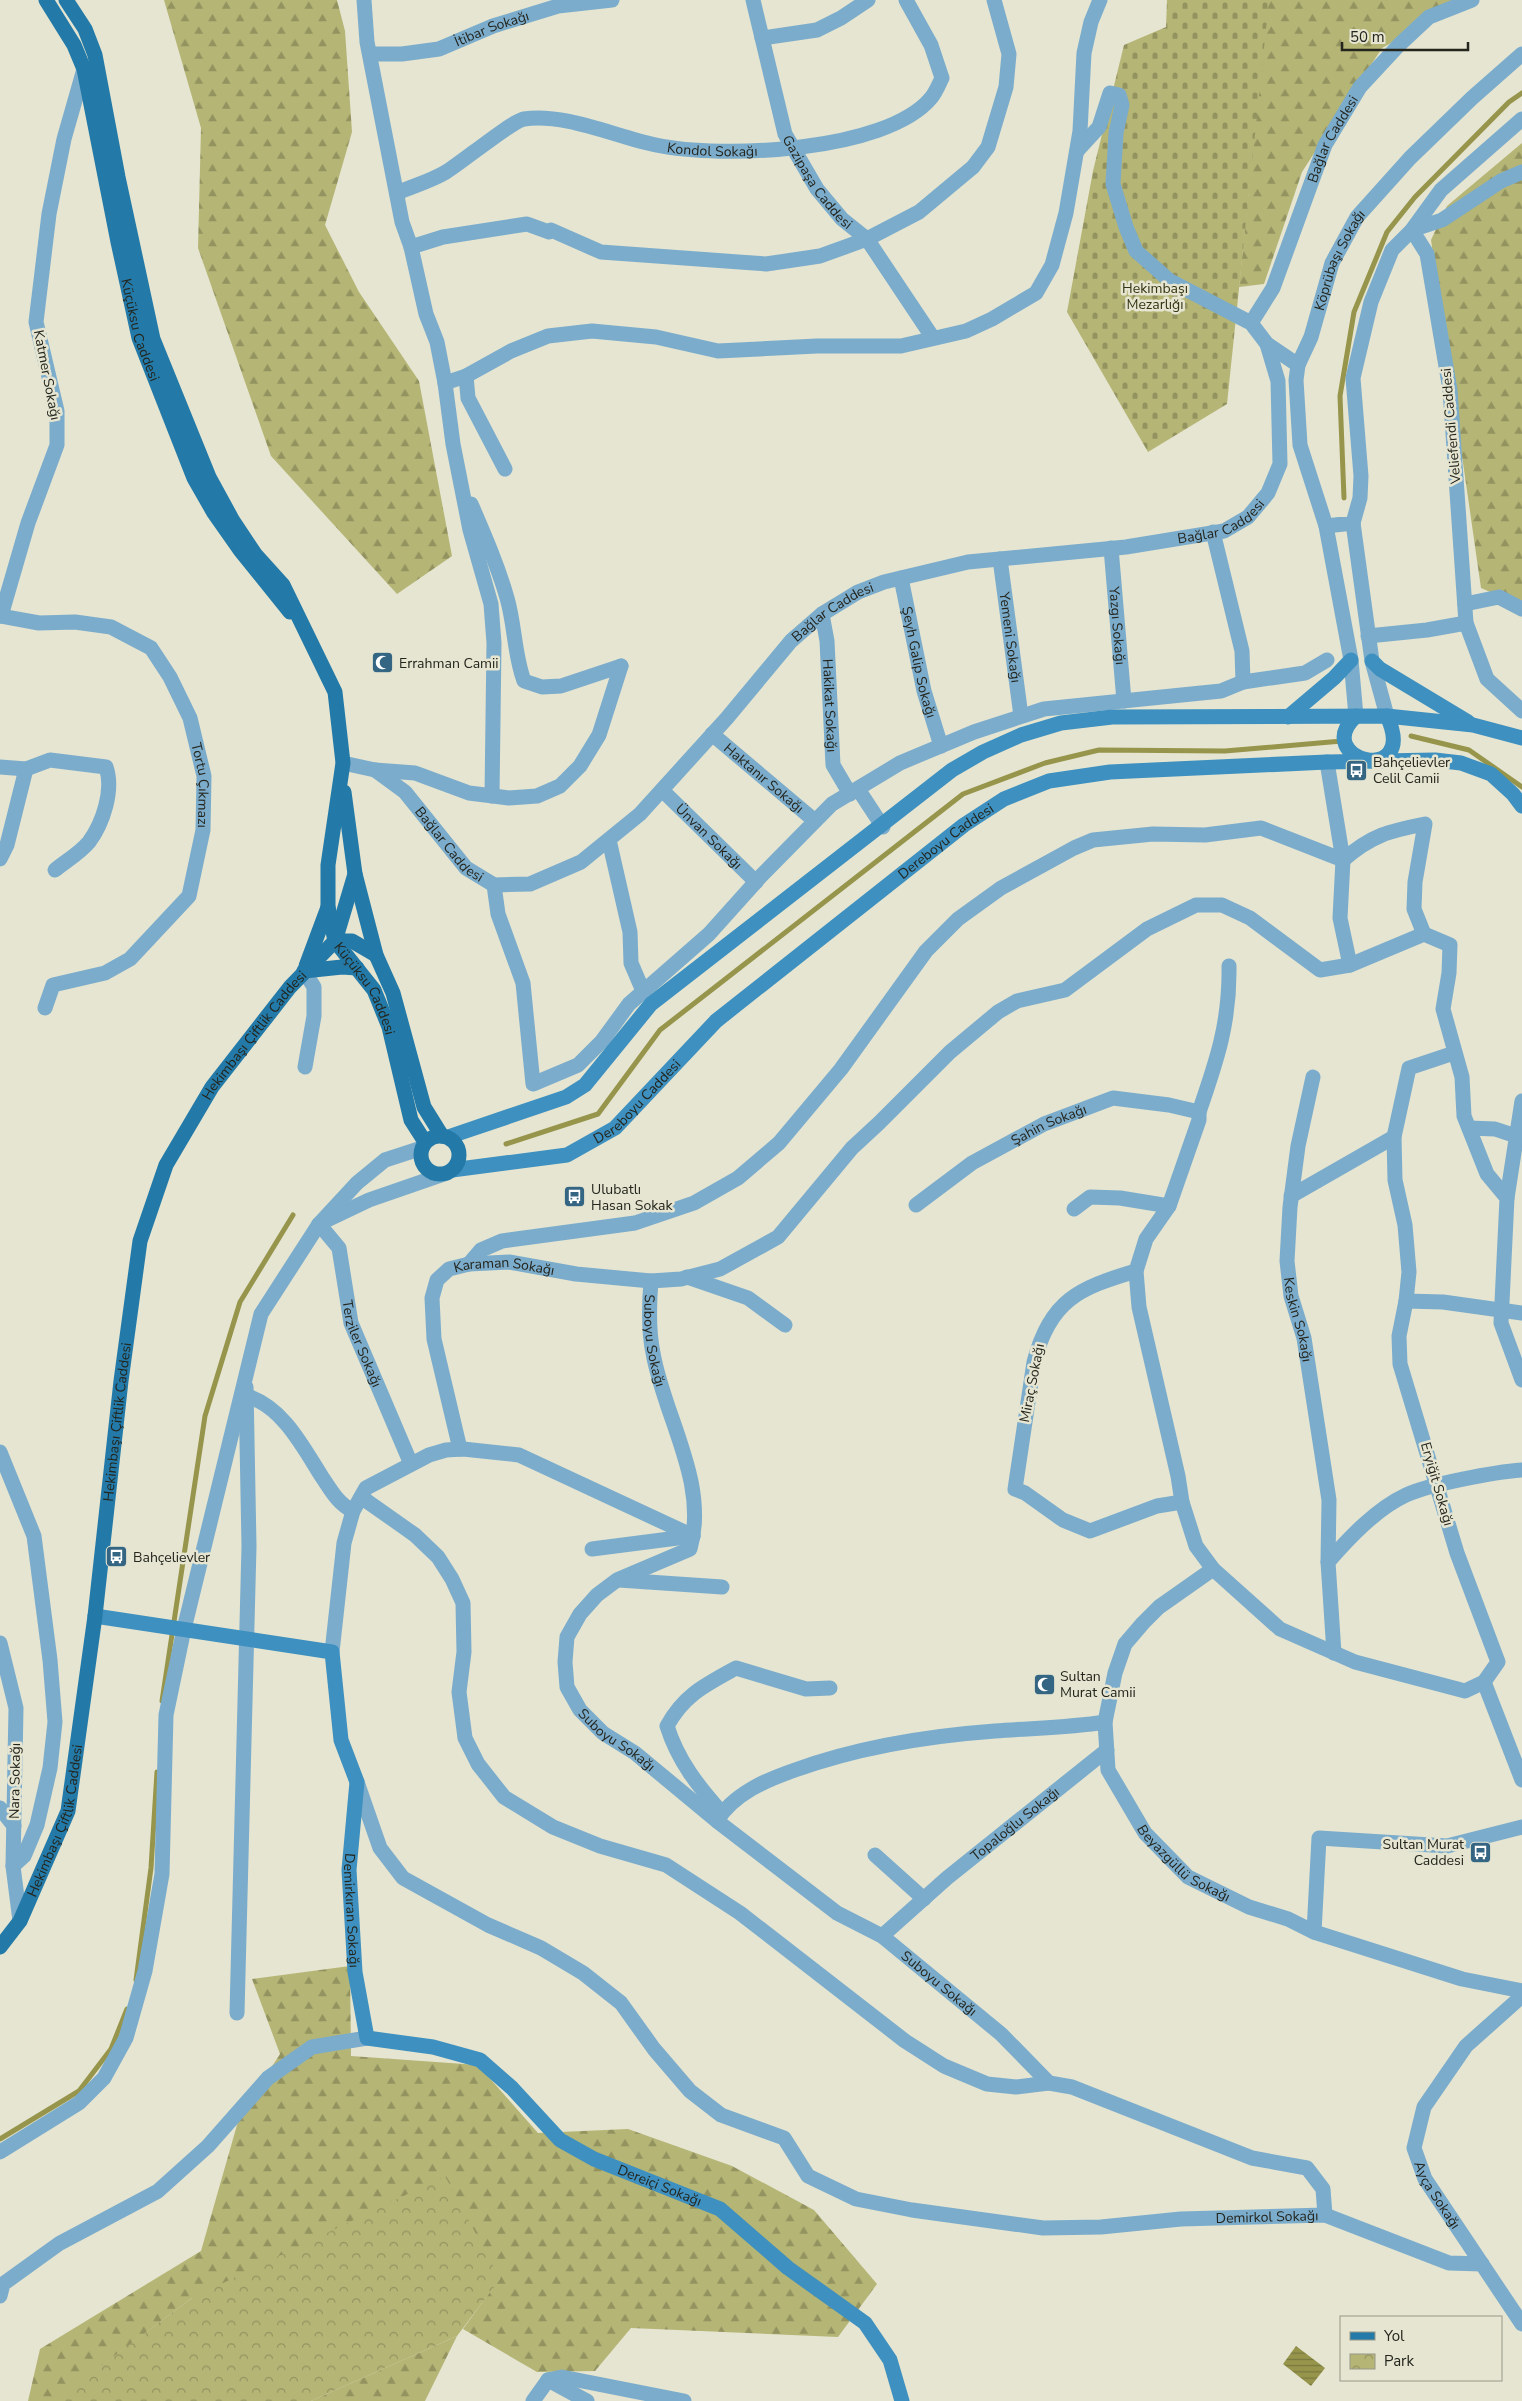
<svg xmlns="http://www.w3.org/2000/svg" width="1522" height="2401" font-family="'Nunito Sans',sans-serif">
	<style>
		.forest { fill: url(#forest-firs) }
		.cemetery { fill: url(#cemetery-stones) }
		.park { fill: url(#park-crowns) }
		.water { fill: url(#water-rules) }
		.lines { fill: none; stroke-linecap: round; stroke-linejoin: round }
		.stream { stroke: #96954b; stroke-width: 5 }
		.street { stroke: #7baccc; stroke-width: 15 }
		.secondary { stroke: #3d90bf; stroke-width: 15 }
		.primary { stroke: #237aa8; stroke-width: 15 }
		.labels { text-anchor: middle; dominant-baseline: central; stroke-width: 5; stroke-linejoin: round; paint-order: stroke }
		.street-label { font-size: 14px; fill: #24251d; stroke: #e5e5d1 }
		.park-label { font-size: 14px; fill: #343413; stroke: #e5e5d1 }
		.poi-label { font-size: 14px; fill: #24251d; stroke: #e5e5d1; text-anchor: start }
	</style>
	<defs>
		<pattern id="forest-firs" width="22" height="20" patternUnits="userSpaceOnUse" patternTransform="scale(1.25)"><rect width="22" height="20" fill="#b5b576"/><path d="M5 1l3.5 6h-7zM16 11l3.5 6h-7z" fill="#939360"/></pattern>
		<pattern id="cemetery-stones" width="16" height="16" patternUnits="userSpaceOnUse" patternTransform="scale(1.25)"><rect width="16" height="16" fill="#b5b576"/><path d="M2 7V4a2 2 0 0 1 4 0v3zM10 15v-3a2 2 0 0 1 4 0v3z" fill="#939360"/></pattern>
		<pattern id="park-crowns" width="20" height="18" patternUnits="userSpaceOnUse" patternTransform="scale(1.25)"><rect width="20" height="18" fill="#b5b576"/><path d="M2 6a3 3 0 1 1 6 0M12 15a3 3 0 1 1 6 0" fill="none" stroke="#939360"/></pattern>
		<pattern id="water-rules" width="6" height="5" patternUnits="userSpaceOnUse" patternTransform="scale(1.25)"><rect width="6" height="5" fill="#96954b"/><path d="M0 2.5h6" fill="none" stroke="#7a793e"/></pattern>
	</defs>
	<rect width="100%" height="100%" fill="#e5e5d1"/>
	<!-- forest -->
	<path class="forest" d="M 164,0 L 337,0 L 345,31 L 352,132 L 325,225 L 359,292 L 419,381 L 452,556 L 397,594 L 271,456 L 198,248 L 201,128 Z
		M 1268,0 L 1468,0 L 1382,48 L 1302,172 L 1264,284 L 1239,287 Z
		M 1522,143 L 1522,606 L 1481,588 L 1431,240 L 1447,206 Z
		M 350,1966 L 351,2056 L 478,2065 L 538,2133 L 628,2129 L 732,2166 L 814,2210 L 877,2284 L 838,2337 L 631,2328 L 595,2371 L 537,2372 L 463,2329 L 500,2278 L 192,2298 L 60,2397 L 59,2401 L 28,2401 L 40,2349 L 201,2251 L 239,2118 L 280,2054 L 252,1979 Z
		M 457,2336 L 425,2401 L 311,2401 Z"/>
	<!-- cemetery -->
	<path class="cemetery" d="M 1167,0 L 1269,0 L 1227,404 L 1148,452 L 1067,312 L 1093,171 L 1124,45 L 1166,27 Z"/>
	<!-- park -->
	<path class="park" d="M 445,2176 L 500,2279 L 457,2336 L 311,2401 L 59,2401 L 59,2397 L 192,2298 Z"/>
	<!-- water -->
	<path class="water" d="M 1296,2346 L 1325,2368 L 1311,2386 L 1283,2364 Z"/>
	<g class="lines">
		<!-- stream -->
		<path class="stream" d="M 1344,498 L 1340,396 L 1354,312 L 1387,232 L 1415,197 L 1509,102 L 1522,93
			M 1411,736 L 1469,750 L 1522,787
			M 506,1144 L 598,1114 L 660,1030 L 963,794 L 1045,763 L 1099,750 L 1225,751 L 1342,741
			M 162,1701 L 205,1416 L 240,1302 L 293,1215
			M 136,1980 L 151,1868 L 157,1772
			M 0,2139 L 79,2091 L 111,2049 L 127,2009"/>
		<!-- street -->
		<g class="street">
			<path d="M 364,0 L 367,42 L 402,222 L 411,247 L 426,314 L 437,342 L 445,383 L 453,444 L 470,530 L 491,604 L 494,643 L 492,796"/>
			<path id="s1" d="M 753,0 L 785,134 L 817,189 L 842,219 L 867,239 L 933,338"/>
			<path d="M 762,38 L 817,30 L 841,18 L 868,0"/>
			<path id="s2" d="M 371,54 L 402,54 L 439,49 L 493,26 L 558,6 L 612,0"/>
			<path d="M 1077,151 L 1099,127 L 1110,93 L 1119,95 L 1122,105 L 1116,133 L 1113,184 L 1126,227 L 1136,251 L 1170,281 L 1251,323 L 1267,344 L 1298,365"/>
			<path id="s3" d="M 397,193 C 413,186 431,181 446,172 C 461,163 512,121 524,119 C 566,113 616,137 656,145 C 721,159 886,152 931,98 C 936,92 939,84 942,78 L 931,45 L 906,0"/>
			<path d="M 411,247 L 443,237 L 527,224 L 549,232 L 551,230 L 601,252 L 766,264 L 820,256 L 867,239 L 919,212 L 973,167 L 988,147 L 1006,87 L 1009,54 L 994,0"/>
			<path id="s4" d="M 1251,323 L 1273,288 L 1325,145 L 1360,87 L 1399,45 L 1429,17 L 1472,0"/>
			<path d="M 466,376 L 468,398 L 505,469"/>
			<path d="M 445,383 L 466,376 L 511,351 L 548,336 L 592,331 L 656,337 L 718,351 L 817,346 L 901,346 L 966,331 L 992,319 L 1036,293 L 1052,265 L 1066,213 L 1080,131 L 1084,53 L 1091,22 L 1100,0"/>
			<path d="M 471,504 C 484,534 498,566 507,598 C 515,625 514,654 524,681 L 542,687 L 561,686 L 621,666"/>
			<path d="M 1353,523 L 1372,661 L 1387,716"/>
			<path d="M 1326,526 L 1353,523 L 1360,498 L 1361,476 L 1353,378 L 1371,302 L 1392,250 L 1412,230 L 1441,190 L 1522,119"/>
			<path id="s5" d="M 1111,548 L 1124,701"/>
			<path id="s6" d="M 1000,559 L 1021,716"/>
			<path id="s7" d="M 901,578 L 924,691 L 941,746"/>
			<path d="M 1465,604 L 1499,597 L 1522,609"/>
			<path id="s8" d="M 822,614 L 827,641 L 833,765 L 850,794"/>
			<path id="s9" d="M 0,616 L 39,623 L 75,622 L 111,627 L 151,648 L 170,677 L 190,718 L 204,776 L 203,830 L 189,896 L 130,959 L 105,973 L 53,985 L 45,1008"/>
			<path d="M 1,616 L 28,523 L 57,445 L 57,411 L 36,322 L 49,214 L 64,139 L 84,69"/>
			<path d="M 1466,623 L 1487,679 L 1522,711"/>
			<path d="M 1368,636 L 1427,630 L 1466,623 L 1450,390 L 1427,254 L 1412,230 L 1442,220 L 1501,181 L 1522,172"/>
			<path d="M 1243,682 L 1305,673 L 1327,660"/>
			<path id="s10" d="M 1356,716 L 1351,660 L 1326,526 L 1300,445 L 1296,380 L 1298,365 L 1311,337 L 1332,263 L 1357,217 L 1410,158 L 1472,98 L 1522,54"/>
			<path id="s11" d="M 712,734 L 815,821"/>
			<path d="M 1327,762 L 1343,860 L 1340,918 L 1350,965"/>
			<path d="M 343,763 L 375,770 L 415,773 L 469,793 L 509,798 L 537,796 L 560,786 L 580,766 L 599,735 L 621,666"/>
			<path d="M 0,767 L 26,769 L 50,760 L 106,767 C 114,790 103,823 89,842 C 80,853 66,861 55,870"/>
			<path id="s12" d="M 375,770 L 405,792 L 466,868 L 494,885 L 530,884 L 581,862 L 640,814 L 727,718 L 791,641 L 822,614 L 858,592 L 884,582 L 968,562 L 1126,547 L 1224,531 L 1248,517 L 1268,493 L 1280,464 L 1278,381 L 1267,344"/>
			<path d="M 858,789 L 883,827"/>
			<path id="s13" d="M 662,790 L 756,882"/>
			<path d="M 609,840 L 630,932 L 631,963 L 643,991"/>
			<path d="M 0,859 L 7,845 L 26,769"/>
			<path d="M 1343,860 C 1372,835 1389,831 1425,824 L 1415,882 L 1414,909 L 1424,934"/>
			<path d="M 494,885 L 498,914 L 523,983 L 533,1084 L 578,1065 L 602,1041 L 629,1004 L 709,934 L 761,876 L 832,804 L 900,763 L 974,732 L 1044,709 L 1221,691 L 1243,682 L 1242,651 L 1213,532"/>
			<path d="M 1229,966 C 1230,1022 1217,1060 1199,1112 L 1199,1120 L 1169,1206 L 1146,1239 L 1136,1271 L 1139,1307 L 1178,1476 L 1182,1502 L 1196,1546 L 1213,1569 L 1280,1629 L 1355,1662 L 1465,1691 L 1484,1682 L 1498,1662 L 1457,1553 L 1400,1364 L 1399,1336 L 1406,1301"/>
			<path d="M 304,971 L 314,987 L 314,1016 L 305,1067"/>
			<path d="M 1454,1053 L 1409,1068 L 1394,1137 L 1395,1180 L 1405,1225 L 1409,1272 L 1406,1301 L 1443,1302 L 1522,1313"/>
			<path id="s14" d="M 1313,1077 L 1298,1146 L 1290,1207 L 1287,1261 L 1291,1296 L 1304,1338 L 1329,1500 L 1328,1562"/>
			<path d="M 1469,1128 L 1495,1129 L 1516,1136"/>
			<path d="M 1291,1196 L 1394,1137"/>
			<path d="M 1507,1198 L 1522,1101"/>
			<path id="s15" d="M 916,1205 L 972,1163 L 1044,1124 L 1113,1098 L 1169,1105 L 1199,1112"/>
			<path d="M 1074,1209 L 1090,1197 L 1120,1198 L 1169,1206"/>
			<path d="M 327,1220 L 369,1200 L 447,1173"/>
			<path id="s16" d="M 319,1224 L 339,1248 L 351,1323 L 411,1464"/>
			<path d="M 469,1264 L 481,1250 L 502,1241 L 635,1223 L 694,1203 L 738,1178 L 779,1143 L 841,1069 L 926,951 L 958,919 L 1001,888 L 1074,848 L 1093,840 L 1153,834 L 1205,835 L 1261,828 L 1343,860"/>
			<path d="M 1136,1271 C 1079,1288 1050,1300 1034,1362 L 1015,1489 L 1025,1493 L 1063,1520 L 1090,1531 L 1157,1506 L 1182,1502"/>
			<path d="M 687,1277 L 748,1298 L 785,1325"/>
			<path id="s17" d="M 651,1281 C 649,1305 648,1329 653,1353 C 664,1417 709,1483 690,1549 L 617,1580 L 597,1595 L 580,1614 L 567,1637 L 565,1662 L 567,1687 L 580,1710 L 603,1733 L 635,1753 L 717,1821 L 837,1913 L 882,1936 L 1001,2034 L 1049,2083"/>
			<path d="M 247,1396 C 283,1407 303,1447 322,1477 C 331,1490 338,1504 353,1511"/>
			<path id="s18" d="M 460,1449 L 434,1339 L 432,1298 L 437,1280 L 449,1269 L 469,1264 L 509,1262 L 576,1274 L 651,1281 L 681,1279 L 720,1269 L 778,1237 L 852,1148 L 879,1123 L 950,1052 L 998,1012 L 1017,1001 L 1065,990 L 1147,929 L 1196,905 L 1222,905 L 1250,918 L 1320,970 L 1350,965 L 1424,934 L 1450,945 L 1449,973 L 1443,1009 L 1462,1077 L 1464,1116 L 1487,1174 L 1507,1198 L 1501,1323 L 1522,1380"/>
			<path d="M 0,1452 L 34,1536 L 50,1660 L 55,1722 L 50,1768 L 37,1825 L 24,1856 L 13,1866"/>
			<path d="M 361,1497 L 415,1535 L 438,1557 L 452,1579 L 463,1603 L 464,1652 L 459,1692 L 465,1738 L 478,1764 L 504,1797 L 553,1827 L 600,1846 L 666,1865 L 740,1913 L 905,2041 L 944,2066 L 987,2084 L 1016,2087 L 1049,2083 L 1072,2087 L 1252,2158 L 1307,2168 L 1323,2189 L 1325,2215"/>
			<path d="M 592,1549 L 693,1536"/>
			<path id="s19" d="M 1213,1569 L 1159,1607 L 1143,1623 L 1125,1644 L 1115,1673 L 1105,1722 L 1108,1770 L 1145,1833 L 1188,1877 L 1249,1907 L 1288,1919 L 1314,1932 L 1462,1979 L 1522,1991"/>
			<path d="M 619,1580 L 722,1587"/>
			<path d="M 0,1643 L 16,1708 L 13,1866 L 20,1921"/>
			<path d="M 332,1652 L 344,1543 L 353,1511 L 366,1488 L 429,1455 L 446,1450 L 463,1449 L 519,1455 L 693,1536"/>
			<path d="M 1334,1653 L 1328,1562 C 1349,1538 1376,1509 1406,1495 C 1430,1484 1495,1472 1522,1470"/>
			<path d="M 1484,1682 L 1522,1780"/>
			<path id="s20" d="M 357,1782 L 380,1848 L 403,1878 L 488,1925 L 541,1948 L 583,1973 L 621,2003 L 654,2049 L 690,2091 L 721,2115 L 784,2138 L 808,2176 L 856,2199 L 912,2210 L 1043,2228 L 1101,2227 L 1181,2219 L 1325,2215 L 1449,2263 L 1482,2264"/>
			<path d="M 0,1808 L 14,1826"/>
			<path d="M 722,1813 C 698,1786 678,1761 667,1726 C 684,1695 705,1685 736,1668 L 806,1689 L 830,1688"/>
			<path d="M 717,1821 C 733,1794 766,1780 795,1770 C 859,1747 927,1736 995,1731 C 1032,1728 1068,1728 1105,1722"/>
			<path d="M 875,1855 L 924,1899"/>
			<path d="M 1314,1932 L 1319,1838 L 1447,1846 L 1522,1827"/>
			<path id="s21" d="M 882,1936 L 947,1878 L 1107,1750"/>
			<path id="s22" d="M 1522,1996 L 1466,2046 L 1424,2107 L 1414,2148 L 1425,2179 L 1522,2324"/>
			<path d="M 237,2013 L 249,1546 L 246,1387"/>
			<path d="M 0,2152 L 79,2103 L 104,2078 L 126,2038 L 145,1971 L 162,1874 L 166,1715 L 184,1629 L 261,1314 L 319,1224 L 357,1183 L 385,1160 L 422,1148"/>
			<path d="M 0,2296 L 3,2284 L 60,2243 L 158,2191 L 208,2146 L 268,2078 L 312,2047 L 367,2038"/>
			<path d="M 548,2380 L 562,2377 L 684,2401"/>
			<path d="M 548,2380 L 587,2401"/>
			<path d="M 533,2401 L 548,2380"/>
		</g>
		<!-- secondary -->
		<g class="secondary">
			<path d="M 1372,661 L 1380,669 L 1468,722"/>
			<path d="M 1356,716 C 1309,760 1420,788 1387,716"/>
			<path d="M 1288,717 L 1334,678 L 1351,660"/>
			<path d="M 448,1137 L 566,1097 L 585,1085 L 651,1004 L 952,770 L 983,752 L 1021,735 L 1061,723 L 1112,717 L 1387,716 L 1473,725 L 1522,738"/>
			<path id="s23" d="M 452,1170 L 567,1155 L 615,1128 L 716,1021 L 964,825 L 1004,799 L 1049,781 L 1110,772 L 1327,762 L 1435,760 L 1461,763 L 1491,774 L 1513,794 L 1522,806"/>
			<path id="s24" d="M 95,1616 L 332,1652 L 341,1740 L 357,1782 L 349,1870 L 355,1972 L 367,2038 L 433,2047 L 480,2060 L 512,2088 L 560,2140 L 594,2159 L 720,2209 L 788,2268 L 865,2323 L 890,2360 L 902,2401"/>
		</g>
		<!-- primary -->
		<g class="primary">
			<path id="s25" d="M 46,0 L 74,45 L 84,69 L 118,242 L 139,338 L 194,478 L 214,513 L 240,550 L 290,612"/>
			<path id="s26" d="M 66,0 L 85,29 L 95,55 L 118,177 L 153,339 L 209,477 L 233,521 L 255,554 L 283,585 L 335,692 L 343,763 L 328,865 L 328,907 L 335,941 L 374,990 L 389,1027 L 411,1120 L 425,1142"/>
			<path d="M 344,792 L 355,874 L 376,955 L 393,993 L 424,1107 L 442,1136"/>
			<path d="M 335,941 L 352,941 L 376,955"/>
			<path d="M 306,966 L 328,907"/>
			<path d="M 304,971 L 342,967 L 357,968"/>
			<circle cx="440" cy="1155" r="19"/>
			<path id="s27" d="M 0,1947 L 20,1921 L 68,1811 L 95,1616 L 121,1381 L 140,1241 L 166,1165 L 212,1087 L 290,987 L 335,941 L 355,874"/>
		</g>
	</g>
	<!-- icons -->
	<defs>
		<symbol id="mosque-square" viewBox="-11 -11 22 22"><rect x="-9" y="-9" width="18" height="18" rx="4" fill="#346583" stroke="#e5e5d1"/><path d="M3.5-4.9A6 6 0 1 0 3.5 4.9A5 5 0 1 1 3.5-4.9Z" fill="#fff"/></symbol>
		<symbol id="bus-square" viewBox="-11 -11 22 22"><rect x="-9" y="-9" width="18" height="18" rx="4" fill="#346583" stroke="#e5e5d1"/><path d="M-5-6H5V4H4V6H2V4H-2V6H-4V4H-5ZM-3.5-4V0h7V-4ZM-3.5 1.2v1.5H-2V1.2ZM2 1.2v1.5H3.5V1.2Z" fill="#fff"/></symbol>
	</defs>
	<g fill-rule="evenodd">
		<use href="#mosque-square" x="370" y="650" width="25" height="25"/>
		<use href="#bus-square" x="1344" y="758" width="25" height="25"/>
		<use href="#bus-square" x="562" y="1184" width="25" height="25"/>
		<use href="#bus-square" x="104" y="1544" width="25" height="25"/>
		<use href="#mosque-square" x="1032" y="1672" width="25" height="25"/>
		<use href="#bus-square" x="1468" y="1840" width="25" height="25"/>
	</g>
	<g class="labels">
		<!-- street labels -->
		<g class="street-label">
			<text stroke="none"><textPath href="#s2" startOffset="125">İtibar Sokağı</textPath></text>
			<text stroke="none"><textPath href="#s4" startOffset="202">Bağlar Caddesi</textPath></text>
			<text stroke="none"><textPath href="#s3" startOffset="340">Kondol Sokağı</textPath></text>
			<text stroke="none"><textPath href="#s1" startOffset="196">Gazipaşa Caddesi</textPath></text>
			<text stroke="none"><textPath href="#s10" startOffset="471">Köprübaşı Sokağı</textPath></text>
			<text stroke="none"><textPath href="#s25" startOffset="346">Küçüksu Caddesi</textPath></text>
			<text transform="translate(47 375) rotate(79)">Katmer Sokağı</text>
			<text transform="translate(1451 426) rotate(-95)">Veliefendi Caddesi</text>
			<text stroke="none"><textPath href="#s12" startOffset="1021">Bağlar Caddesi</textPath></text>
			<text stroke="none"><textPath href="#s12" startOffset="616">Bağlar Caddesi</textPath></text>
			<text stroke="none"><textPath href="#s5" startOffset="78">Yazgı Sokağı</textPath></text>
			<text stroke="none"><textPath href="#s6" startOffset="79">Yemeni Sokağı</textPath></text>
			<text stroke="none"><textPath href="#s7" startOffset="86">Şeyh Galip Sokağı</textPath></text>
			<text stroke="none"><textPath href="#s8" startOffset="92">Hakikat Sokağı</textPath></text>
			<text stroke="none"><textPath href="#s11" startOffset="68">Haktanır Sokağı</textPath></text>
			<text stroke="none"><textPath href="#s9" startOffset="306">Tortu Çıkmazı</textPath></text>
			<text stroke="none"><textPath href="#s13" startOffset="66">Ünvan Sokağı</textPath></text>
			<text stroke="none"><textPath href="#s23" startOffset="610">Dereboyu Caddesi</textPath></text>
			<text stroke="none"><textPath href="#s12" startOffset="106">Bağlar Caddesi</textPath></text>
			<text stroke="none"><textPath href="#s26" startOffset="1060">Küçüksu Caddesi</textPath></text>
			<text stroke="none"><textPath href="#s27" startOffset="965">Hekimbaşı Çiftlik Caddesi</textPath></text>
			<text stroke="none"><textPath href="#s23" startOffset="205">Dereboyu Caddesi</textPath></text>
			<text stroke="none"><textPath href="#s15" startOffset="156">Şahin Sokağı</textPath></text>
			<text stroke="none"><textPath href="#s18" startOffset="245">Karaman Sokağı</textPath></text>
			<text stroke="none"><textPath href="#s14" startOffset="246">Keskin Sokağı</textPath></text>
			<text stroke="none"><textPath href="#s17" startOffset="60">Suboyu Sokağı</textPath></text>
			<text stroke="none"><textPath href="#s16" startOffset="130">Terziler Sokağı</textPath></text>
			<text transform="translate(1032 1383) rotate(-79)">Miraç Sokağı</text>
			<text stroke="none"><textPath href="#s27" startOffset="545">Hekimbaşı Çiftlik Caddesi</textPath></text>
			<text transform="translate(1437 1484) rotate(74)">Eryiğit Sokağı</text>
			<text stroke="none"><textPath href="#s17" startOffset="555">Suboyu Sokağı</textPath></text>
			<text transform="translate(15 1781) rotate(-89)">Nara Sokağı</text>
			<text stroke="none"><textPath href="#s27" startOffset="140">Hekimbaşı Çiftlik Caddesi</textPath></text>
			<text stroke="none"><textPath href="#s21" startOffset="174">Topaloğlu Sokağı</textPath></text>
			<text stroke="none"><textPath href="#s19" startOffset="368">Beyazgüllü Sokağı</textPath></text>
			<text stroke="none"><textPath href="#s24" startOffset="502">Demirkıran Sokağı</textPath></text>
			<text stroke="none"><textPath href="#s17" startOffset="960">Suboyu Sokağı</textPath></text>
			<text stroke="none"><textPath href="#s24" startOffset="969">Dereiçi Sokağı</textPath></text>
			<text stroke="none"><textPath href="#s22" startOffset="244">Ayça Sokağı</textPath></text>
			<text stroke="none"><textPath href="#s20" startOffset="1090">Demirkol Sokağı</textPath></text>
		</g>
		<!-- park labels -->
		<g class="park-label">
			<text x="1155" y="288">Hekimbaşı<tspan x="1155" dy="16">Mezarlığı</tspan></text>
		</g>
		<!-- poi labels -->
		<g class="poi-label">
			<text x="399" y="663">Errahman Camii</text>
			<text x="1373" y="762">Bahçelievler<tspan x="1373" dy="16">Celil Camii</tspan></text>
			<text x="591" y="1189">Ulubatlı<tspan x="591" dy="16">Hasan Sokak</tspan></text>
			<text x="133" y="1557">Bahçelievler</text>
			<text x="1060" y="1676">Sultan<tspan x="1060" dy="16">Murat Camii</tspan></text>
			<text x="1464" y="1844" text-anchor="end">Sultan Murat<tspan x="1464" dy="16">Caddesi</tspan></text>
		</g>
	</g>
	<!-- legend -->
	<rect x="1340" y="2316" width="162" height="65" fill="#e5e5d1" stroke="#989889"/>
	<rect x="1350" y="2332" width="25" height="8" fill="#237aa8" stroke="#989889"/>
	<text x="1384" y="2341" font-size="15" fill="#24251d">Yol</text>
	<rect x="1350" y="2354" width="25" height="15" fill="url(#park-crowns)" stroke="#989889"/>
	<text x="1384" y="2366" font-size="15" fill="#24251d">Park</text>
	<!-- scale -->
	<path d="M1342 42v8h126v-8" fill="none" stroke="#24251d" stroke-width="2.5"/>
	<text x="1350" y="42" font-size="15" fill="#24251d" stroke="#e5e5d1" stroke-width="4" paint-order="stroke">50 m</text>
</svg>
